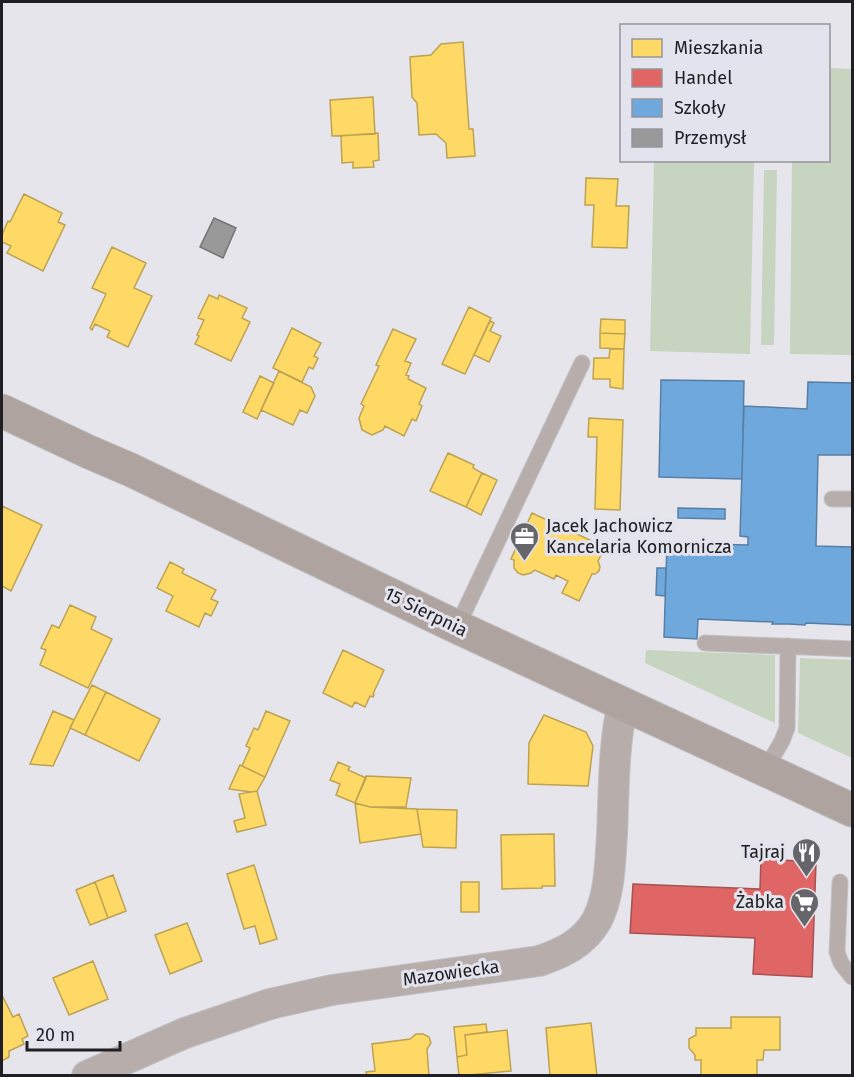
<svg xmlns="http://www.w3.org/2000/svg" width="854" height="1077" font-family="'Fira Sans',sans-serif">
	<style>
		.green { fill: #c7d4c0 }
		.homes { fill: #ffd966; stroke: #bca252; stroke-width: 1.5 }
		.shops { fill: #e06666; stroke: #a65152; stroke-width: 1.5 }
		.schools { fill: #6fa8dc; stroke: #577fa5; stroke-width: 1.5 }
		.industry { fill: #999; stroke: #757576; stroke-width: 1.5 }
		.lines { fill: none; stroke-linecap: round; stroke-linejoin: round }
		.lane-casing { stroke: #c2c2c6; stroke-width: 17 }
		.street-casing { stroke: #c2c2c6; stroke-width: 32 }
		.secondary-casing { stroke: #c2c2c6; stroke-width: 35 }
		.lane { stroke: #b7aeab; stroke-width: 15 }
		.street { stroke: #b7aeab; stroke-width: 30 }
		.secondary { stroke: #afa39f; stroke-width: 33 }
		.labels { text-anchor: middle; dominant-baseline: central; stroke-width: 6; stroke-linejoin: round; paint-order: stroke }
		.poi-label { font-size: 18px; fill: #202024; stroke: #e3e3ed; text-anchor: end }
		.street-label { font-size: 18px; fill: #202024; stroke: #e3e3ed }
	</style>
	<rect width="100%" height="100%" fill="#e5e5eb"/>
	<!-- green -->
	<path class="green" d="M 829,68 L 852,69 L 852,355 L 790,354 L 792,161 L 828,160 Z
		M 654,161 L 754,161 L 750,354 L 650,351 Z
		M 764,170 L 777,170 L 774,345 L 761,345 Z
		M 646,650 L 775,655 L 775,723 L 645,663 Z
		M 800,658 L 852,660 L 852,758 L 798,733 Z"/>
	<!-- homes -->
	<path class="homes" d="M 463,42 L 469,129 L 473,129 L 475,156 L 447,158 L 446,143 L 436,134 L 419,135 L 417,103 L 412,97 L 410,57 L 431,55 L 441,44 Z
		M 373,97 L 375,134 L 332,136 L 330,100 Z
		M 378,133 L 379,160 L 373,161 L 374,167 L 353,168 L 353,162 L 342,163 L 341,136 Z
		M 586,178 L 618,179 L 616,206 L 629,206 L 627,248 L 592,247 L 594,205 L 585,205 Z
		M 24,194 L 62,213 L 58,222 L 65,225 L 43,271 L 7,253 L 11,246 L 2,242 L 2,235 L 8,221 L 10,222 Z
		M 112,247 L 146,263 L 134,288 L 152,296 L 128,347 L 107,337 L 110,331 L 95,324 L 92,330 L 90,328 L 106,294 L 92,288 Z
		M 209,295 L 218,299 L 219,295 L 247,308 L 242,318 L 250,322 L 231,361 L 195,344 L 199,336 L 197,335 L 204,320 L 198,318 Z
		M 469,307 L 491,318 L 465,374 L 442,364 Z
		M 601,319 L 625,320 L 625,334 L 600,333 Z
		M 490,321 L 494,323 L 490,331 L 501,336 L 489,362 L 474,355 Z
		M 292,328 L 321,343 L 314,356 L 318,358 L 313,369 L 309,367 L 302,382 L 273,368 Z
		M 393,329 L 416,339 L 405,361 L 411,363 L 406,375 L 409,376 L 408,379 L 426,388 L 419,404 L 422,406 L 416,421 L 412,419 L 404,436 L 385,426 L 383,430 L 372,435 L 362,430 L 359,418 L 364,406 L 361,404 L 379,366 L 376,365 Z
		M 600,333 L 625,334 L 624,349 L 600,348 Z
		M 610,349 L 624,349 L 623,389 L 610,387 L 610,379 L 593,379 L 594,358 L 609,358 Z
		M 279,371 L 311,387 L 315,396 L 307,413 L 300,410 L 293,425 L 261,410 Z
		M 260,376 L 274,383 L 257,419 L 243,412 Z
		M 589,418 L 623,420 L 620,510 L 595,509 L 597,437 L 588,437 Z
		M 448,453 L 474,465 L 473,468 L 482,473 L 466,507 L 430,491 Z
		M 482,473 L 497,480 L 481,515 L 466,507 Z
		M 2,506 L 42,525 L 11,591 L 2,586 Z
		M 532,513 L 605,547 L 598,561 L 600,567 L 599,571 L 595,574 L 592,574 L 579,601 L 562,593 L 568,581 L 556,575 L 554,579 L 535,570 L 531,573 L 523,575 L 518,573 L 514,568 L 514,560 L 511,559 Z
		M 170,562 L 184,569 L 182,573 L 216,590 L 211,599 L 218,602 L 211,616 L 205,613 L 199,627 L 166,611 L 173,596 L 157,588 Z
		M 70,605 L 96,617 L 91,629 L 112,639 L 88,688 L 40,665 L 46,650 L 41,648 L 52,625 L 59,628 Z
		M 343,650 L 384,670 L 373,694 L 374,695 L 373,697 L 370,696 L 365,707 L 355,702 L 352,707 L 323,693 Z
		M 92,685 L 106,692 L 85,735 L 70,728 Z
		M 106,692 L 160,719 L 139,761 L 85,735 Z
		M 53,711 L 74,720 L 53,766 L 30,764 Z
		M 266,711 L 290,721 L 265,777 L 242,766 L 250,748 L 246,746 L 254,728 L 258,730 Z
		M 544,715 L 586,732 L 593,746 L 588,786 L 528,784 L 529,743 Z
		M 338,762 L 350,767 L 348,770 L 366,778 L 355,803 L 336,795 L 340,784 L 330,780 Z
		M 240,765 L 265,777 L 257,791 L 251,792 L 229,789 Z
		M 366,776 L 411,778 L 406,807 L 370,807 L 355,803 Z
		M 257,791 L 266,825 L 237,832 L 234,821 L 245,818 L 239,794 Z
		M 355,803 L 370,807 L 417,809 L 421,834 L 360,843 Z
		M 417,809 L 457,810 L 456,848 L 423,847 Z
		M 554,834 L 555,886 L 542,886 L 542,888 L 502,889 L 501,835 Z
		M 254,865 L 277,939 L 260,944 L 255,926 L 244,929 L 227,874 Z
		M 113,875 L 126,911 L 108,918 L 95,882 Z
		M 95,882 L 108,918 L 90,925 L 76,890 Z
		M 461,882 L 479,882 L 479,912 L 461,912 Z
		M 187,923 L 202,961 L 170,974 L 155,935 Z
		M 93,961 L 108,999 L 69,1015 L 53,978 Z
		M 3,997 L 13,1017 L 19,1014 L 28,1036 L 22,1039 L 24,1044 L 9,1051 L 9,1057 L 2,1061 L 2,998 Z
		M 731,1017 L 780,1017 L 780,1050 L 764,1050 L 763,1060 L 757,1060 L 757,1076 L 701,1076 L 701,1060 L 695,1060 L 695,1055 L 689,1048 L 689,1039 L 696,1035 L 696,1028 L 731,1028 Z
		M 591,1023 L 597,1076 L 550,1076 L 546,1028 Z
		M 486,1024 L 487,1032 L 465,1035 L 467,1055 L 457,1057 L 454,1027 Z
		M 507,1030 L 511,1071 L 459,1076 L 457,1057 L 467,1055 L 465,1035 Z
		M 416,1034 L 423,1034 L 429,1037 L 431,1043 L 427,1049 L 429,1076 L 367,1076 L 366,1072 L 375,1071 L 372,1044 L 410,1039 Z"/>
	<!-- shops -->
	<path class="shops" d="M 761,859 L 816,862 L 812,977 L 753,974 L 755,938 L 630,933 L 633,884 L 760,889 Z"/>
	<!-- schools -->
	<path class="schools" d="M 661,380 L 744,381 L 742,479 L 659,477 Z
		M 808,382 L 852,383 L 852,455 L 818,455 L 816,546 L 852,547 L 852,625 L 806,623 L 805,625 L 789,624 L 772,624 L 773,622 L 698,619 L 697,639 L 664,637 L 667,543 L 748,545 L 748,537 L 740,536 L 744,406 L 807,409 Z
		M 678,508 L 725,509 L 725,519 L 678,518 Z
		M 657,568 L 666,568 L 665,596 L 656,595 Z"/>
	<!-- industry -->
	<path class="industry" d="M 214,218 L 236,228 L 223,258 L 200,247 Z"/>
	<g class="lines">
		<defs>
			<path id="lane" d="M 832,499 L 852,499
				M 457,627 L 582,363
				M 705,643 L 852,649
				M 765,770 L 782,741 L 787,728 L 788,646
				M 840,882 L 837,952 L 841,963 L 852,977"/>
			<path id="street" d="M 87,1076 L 185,1033 L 270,1004 L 332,990 L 539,961 C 563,953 584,943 597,920 C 610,895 610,862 612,835 C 614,791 613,746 623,703"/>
			<path id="secondary" d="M 2,411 L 89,452 L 131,470 L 457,627 L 852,810"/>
		</defs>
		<!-- lane casing -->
		<use href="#lane" class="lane-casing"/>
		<!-- street casing -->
		<use href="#street" class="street-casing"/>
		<!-- secondary casing -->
		<use href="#secondary" class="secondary-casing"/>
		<!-- lane -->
		<use href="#lane" class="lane"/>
		<!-- street -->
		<use href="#street" class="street"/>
		<!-- secondary -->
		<use href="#secondary" class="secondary"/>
	</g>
	<!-- icons -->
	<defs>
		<symbol id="office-pin" viewBox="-11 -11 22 30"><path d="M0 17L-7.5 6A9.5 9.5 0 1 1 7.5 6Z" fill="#65656a" stroke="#e3e3ed"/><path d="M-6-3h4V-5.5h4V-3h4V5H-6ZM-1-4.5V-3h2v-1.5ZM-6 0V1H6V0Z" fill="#fff"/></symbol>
		<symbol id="restaurant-pin" viewBox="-11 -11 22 30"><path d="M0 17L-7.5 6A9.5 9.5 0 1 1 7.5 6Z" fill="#65656a" stroke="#e3e3ed"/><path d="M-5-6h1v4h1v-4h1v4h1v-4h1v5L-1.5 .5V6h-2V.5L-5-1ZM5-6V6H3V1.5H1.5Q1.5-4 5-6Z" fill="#fff"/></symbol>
		<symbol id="supermarket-pin" viewBox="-11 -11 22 30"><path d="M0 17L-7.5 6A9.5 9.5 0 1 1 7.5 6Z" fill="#65656a" stroke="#e3e3ed"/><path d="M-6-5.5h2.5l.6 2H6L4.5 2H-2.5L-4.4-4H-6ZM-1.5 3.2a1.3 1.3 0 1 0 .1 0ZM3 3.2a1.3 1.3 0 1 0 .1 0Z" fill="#fff"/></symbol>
	</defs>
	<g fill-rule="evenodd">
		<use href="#office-pin" x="508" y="520" width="33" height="45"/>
		<use href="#restaurant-pin" x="790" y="836" width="33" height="45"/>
		<use href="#supermarket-pin" x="788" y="886" width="33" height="45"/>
	</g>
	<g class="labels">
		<!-- poi labels -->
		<g class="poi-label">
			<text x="546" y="526" text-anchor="start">Jacek Jachowicz<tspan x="546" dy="21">Kancelaria Komornicza</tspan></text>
			<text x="785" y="852">Tajraj</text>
			<text x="784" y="902">Żabka</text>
		</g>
		<!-- street labels -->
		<g class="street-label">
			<text transform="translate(426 612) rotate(26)">15 Sierpnia</text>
			<text transform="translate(451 973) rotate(-8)">Mazowiecka</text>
		</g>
	</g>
	<!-- border -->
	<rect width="854" height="1077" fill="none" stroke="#202024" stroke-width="6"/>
	<!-- legend -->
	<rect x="620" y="24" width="210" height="138" fill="#e3e3ed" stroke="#95959d" stroke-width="1.5"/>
	<rect x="632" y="39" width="30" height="18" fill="#ffd966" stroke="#95959d" stroke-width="1.5"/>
	<text x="674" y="54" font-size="18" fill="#202024">Mieszkania</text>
	<rect x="632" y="69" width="30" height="18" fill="#e06666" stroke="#95959d" stroke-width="1.5"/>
	<text x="674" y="84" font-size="18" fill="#202024">Handel</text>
	<rect x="632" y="99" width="30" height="18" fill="#6fa8dc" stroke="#95959d" stroke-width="1.5"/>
	<text x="674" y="114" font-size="18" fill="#202024">Szkoły</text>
	<rect x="632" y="129" width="30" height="18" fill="#999999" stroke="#95959d" stroke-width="1.5"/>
	<text x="674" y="144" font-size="18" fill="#202024">Przemysł</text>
	<!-- scale -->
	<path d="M27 1041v9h93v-9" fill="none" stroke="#202024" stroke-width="3"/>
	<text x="36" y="1041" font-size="18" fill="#202024" stroke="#e3e3ed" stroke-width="4.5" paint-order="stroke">20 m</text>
</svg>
